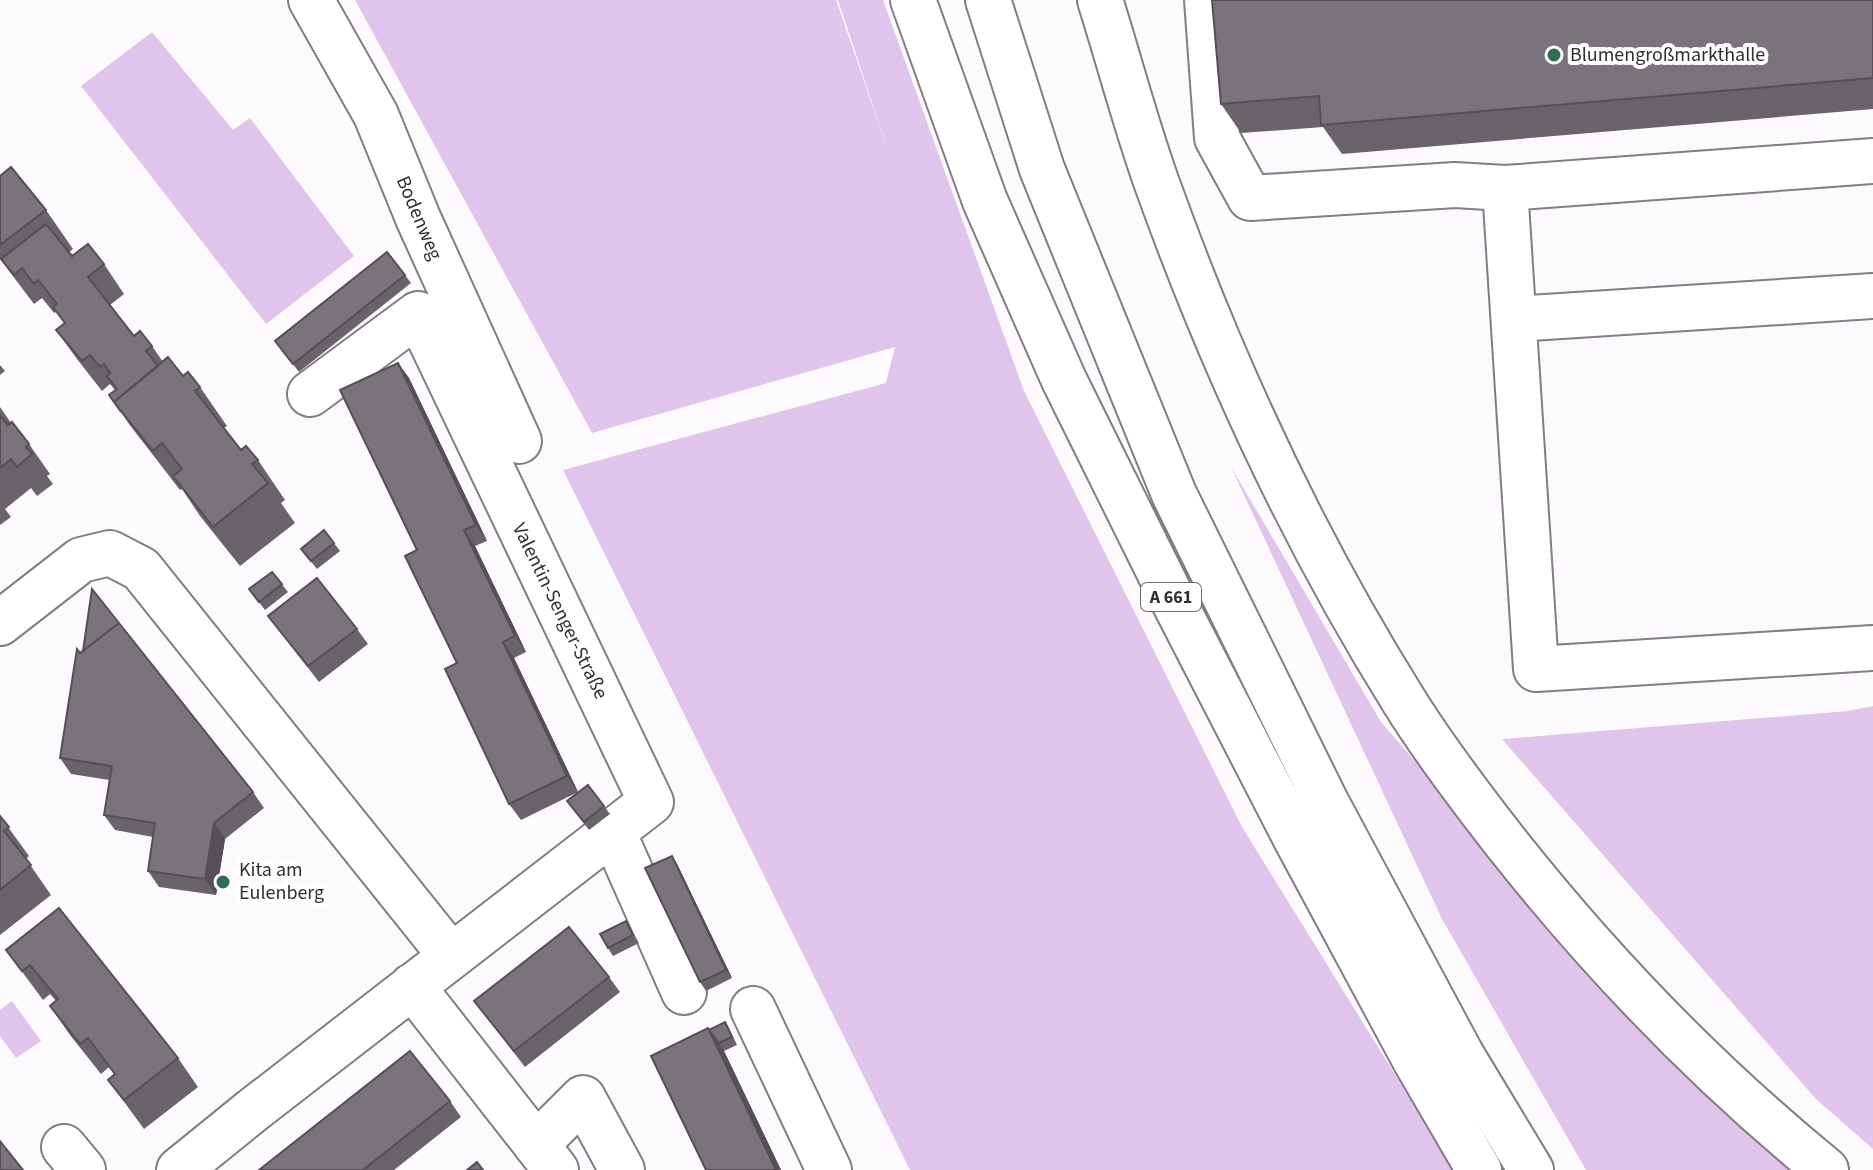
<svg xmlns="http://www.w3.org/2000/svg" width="1873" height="1170" font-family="'Source Sans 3',sans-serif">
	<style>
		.green { fill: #e1c4ec }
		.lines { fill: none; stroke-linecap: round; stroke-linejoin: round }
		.minor-casing { stroke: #837c85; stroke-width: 48 }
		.highway-casing { stroke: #837c85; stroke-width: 48 }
		.minor { stroke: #fff; stroke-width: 44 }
		.highway { stroke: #fff; stroke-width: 44 }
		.wall { fill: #69636b }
		.shaded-wall { fill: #555057 }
		.building { fill: #7a737c; stroke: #555057; stroke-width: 2 }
		.poi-dot { fill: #2f6b55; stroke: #fff; stroke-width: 3 }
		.labels { text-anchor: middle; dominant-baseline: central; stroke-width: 8; stroke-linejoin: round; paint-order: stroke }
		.shield { fill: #fff; stroke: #706d70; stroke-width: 2 }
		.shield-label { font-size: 18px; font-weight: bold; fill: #322f33 }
		.poi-label { font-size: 20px; fill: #322f33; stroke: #fff; text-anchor: start }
		.street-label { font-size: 20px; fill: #322f33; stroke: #fff }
	</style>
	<rect width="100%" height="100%" fill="#fdfafe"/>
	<!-- green -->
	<path class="green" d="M 355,0 L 836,0 L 889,153 L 838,0 L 883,0 L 1024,391 L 1242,827 L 1454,1170 L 910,1170 L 563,470 L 886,383 L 895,347 L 592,433 Z
		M 152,32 L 233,130 L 250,118 L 354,256 L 266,324 L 81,86 Z
		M 1231,467 L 1381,722 L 1661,1045 L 1794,1170 L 1586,1170 L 1442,919 Z
		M 1873,706 L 1873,1149 L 1816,1099 L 1502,739 L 1848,711 Z
		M 12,1001 L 41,1041 L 16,1058 L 0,1036 L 0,1010 Z"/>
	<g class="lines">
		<defs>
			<path id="minor" d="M 311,0 L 376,115 L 418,218 L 519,441
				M 1207,0 L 1217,138 L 1250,198 L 1455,185 L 1505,188 L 1873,161
				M 1505,188 L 1536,669 L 1873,648
				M 1514,319 L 1873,296
				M 0,623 L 81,560 L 110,553 L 141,569 L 451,956
				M 613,832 L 684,992
				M 412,986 L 556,1170
				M 753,1009 L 829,1170
				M 536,1145 L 583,1098 L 622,1170
				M 64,1147 L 83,1170
				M 179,1170 L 253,1110 L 651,802 L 418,314 L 310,394"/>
			<path id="highway" d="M 913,0 L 985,201 L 1064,380 L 1176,606 L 1296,839 L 1416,1062 L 1479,1170
				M 988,0 L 1042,169 L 1174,494 L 1326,802 L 1461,1054 L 1531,1170
				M 1100,0 C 1119,60 1135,122 1156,181 C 1221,363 1302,538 1404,701 C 1435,751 1471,798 1507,844 C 1602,964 1707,1073 1826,1170"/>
		</defs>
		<!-- minor casing -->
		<use href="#minor" class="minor-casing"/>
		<!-- highway casing -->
		<use href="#highway" class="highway-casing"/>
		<!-- minor -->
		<use href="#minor" class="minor"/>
		<!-- highway -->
		<use href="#highway" class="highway"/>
	</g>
	<!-- wall -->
	<path class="wall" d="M 1873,0 L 1873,109 L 1342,154 L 1323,127 L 1241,133 L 1221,104 Z
		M 0,176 L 46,210 L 73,249 L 69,252 L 72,256 L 104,264 L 124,294 L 110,305 L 134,336 L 152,346 L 163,362 L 200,387 L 227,426 L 224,428 L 241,450 L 258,460 L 285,500 L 281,503 L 295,523 L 240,566 L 200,516 L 182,489 L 180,490 L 129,424 L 109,395 L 115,390 L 110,384 L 102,391 L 77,359 L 56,330 L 64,323 L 56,312 L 54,313 L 42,298 L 34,304 L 0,259 Z
		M 405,275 L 411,283 L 299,372 L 281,349 Z
		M 398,363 L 409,378 L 487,541 L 475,546 L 526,652 L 514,658 L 578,792 L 521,820 L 509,804 L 457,663 L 417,550 Z
		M 0,365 L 5,371 L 0,375 Z
		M 0,407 L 11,423 L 29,444 L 50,474 L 47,476 L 53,484 L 37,496 L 31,488 L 5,509 L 11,517 L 0,525 Z
		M 324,530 L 340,551 L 317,569 L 301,549 Z
		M 272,572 L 288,592 L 265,610 L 249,589 Z
		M 268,616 L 357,629 L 368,644 L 319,682 Z
		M 80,653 L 253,792 L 264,808 L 225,839 L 216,895 L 159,887 L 148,871 L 153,837 L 115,830 L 104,815 L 109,780 L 71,774 L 60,758 Z
		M 588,785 L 610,814 L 589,830 L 567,801 Z
		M 0,816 L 29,856 L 26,859 L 51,895 L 0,935 Z
		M 677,864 L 732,978 L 706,991 L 700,982 Z
		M 626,921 L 639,943 L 613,956 L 608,948 Z
		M 6,950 L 178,1058 L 198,1087 L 144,1129 L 108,1080 L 114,1074 L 109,1067 L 101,1074 L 70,1035 L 50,1006 L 56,1001 L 50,994 L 43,1000 Z
		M 609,977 L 620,992 L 525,1067 L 474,1001 Z
		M 725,1022 L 730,1030 L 737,1045 L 724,1051 L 781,1170 L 706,1170 L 709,1030 Z
		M 450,1101 L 461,1117 L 394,1170 L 259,1170 Z"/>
	<!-- shaded-wall -->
	<path class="shaded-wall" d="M 398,363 L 409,378 L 487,541 L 476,525 Z
		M 464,530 L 475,546 L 526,652 L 515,636 Z
		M 503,642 L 514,658 L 578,792 L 567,776 Z
		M 214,823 L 225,839 L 216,895 L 205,879 Z
		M 672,856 L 677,864 L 732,978 L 726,970 Z
		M 708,1028 L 724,1051 L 781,1170 L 776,1170 Z"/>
	<!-- building -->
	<path class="building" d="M 1212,0 L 1873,0 L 1873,78 L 1321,125 L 1319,96 L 1221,104 Z
		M 11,167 L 46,210 L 0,245 L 0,176 Z
		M 46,224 L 72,256 L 88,244 L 104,264 L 88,277 L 134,336 L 140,331 L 152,346 L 146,351 L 158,366 L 114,402 L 121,412 L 109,395 L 117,389 L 107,376 L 110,373 L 104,364 L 100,367 L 90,355 L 82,361 L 56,330 L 65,323 L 53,307 L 57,304 L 38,280 L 34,284 L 22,268 L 14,275 L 1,259 Z
		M 387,252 L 405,275 L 293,364 L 275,341 Z
		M 168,357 L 183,376 L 188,372 L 200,387 L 195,391 L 241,450 L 246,446 L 258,460 L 252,464 L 268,483 L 213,527 L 173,476 L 182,469 L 162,443 L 153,451 L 114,402 Z
		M 398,363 L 476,525 L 464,530 L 515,636 L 503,642 L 567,776 L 509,804 L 445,669 L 457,663 L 405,556 L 417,550 L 340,390 Z
		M 0,415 L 8,425 L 12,422 L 29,444 L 26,447 L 32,454 L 17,467 L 11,459 L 0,468 Z
		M 324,530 L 334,543 L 311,561 L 301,549 Z
		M 272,572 L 282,584 L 259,602 L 249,589 Z
		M 317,578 L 357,629 L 308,666 L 268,616 Z
		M 92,589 L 119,623 L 83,651 Z
		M 119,623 L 253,792 L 214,823 L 205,879 L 148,871 L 155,823 L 104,815 L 112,766 L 60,758 L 77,649 L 80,653 Z
		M 588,785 L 604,806 L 584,822 L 567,801 Z
		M 0,816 L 9,827 L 4,831 L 31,865 L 0,890 Z
		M 672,856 L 726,970 L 700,982 L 645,868 Z
		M 59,908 L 178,1058 L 124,1100 L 108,1080 L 115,1074 L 88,1038 L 80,1044 L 50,1006 L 58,999 L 30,965 L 22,971 L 6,950 Z
		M 626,921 L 633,935 L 608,948 L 600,934 Z
		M 569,927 L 609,977 L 514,1051 L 474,1001 Z
		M 725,1022 L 732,1037 L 719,1043 L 709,1030 Z
		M 708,1028 L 776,1170 L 706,1170 L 651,1056 Z
		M 410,1051 L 450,1101 L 363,1170 L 259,1170 Z
		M 0,1141 L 23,1170 L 0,1170 Z
		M 477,1162 L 483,1170 L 467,1170 Z"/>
	<!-- markers -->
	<g class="poi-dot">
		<circle cx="1554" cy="55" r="8"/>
		<circle cx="223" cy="882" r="8"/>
	</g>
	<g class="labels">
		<!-- shield labels -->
		<rect class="shield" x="1141" y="583" width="60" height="28" rx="6"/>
		<g class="shield-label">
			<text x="1171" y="597">A 661</text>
		</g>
		<!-- poi labels -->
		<g class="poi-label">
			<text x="1570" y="55">Blumengroßmarkthalle</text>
			<text x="239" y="870">Kita am<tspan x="239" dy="23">Eulenberg</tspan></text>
		</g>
		<!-- street labels -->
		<g class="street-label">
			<text transform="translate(419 218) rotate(67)">Bodenweg</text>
			<text transform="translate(560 611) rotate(64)">Valentin-Senger-Straße</text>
		</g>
	</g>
</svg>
